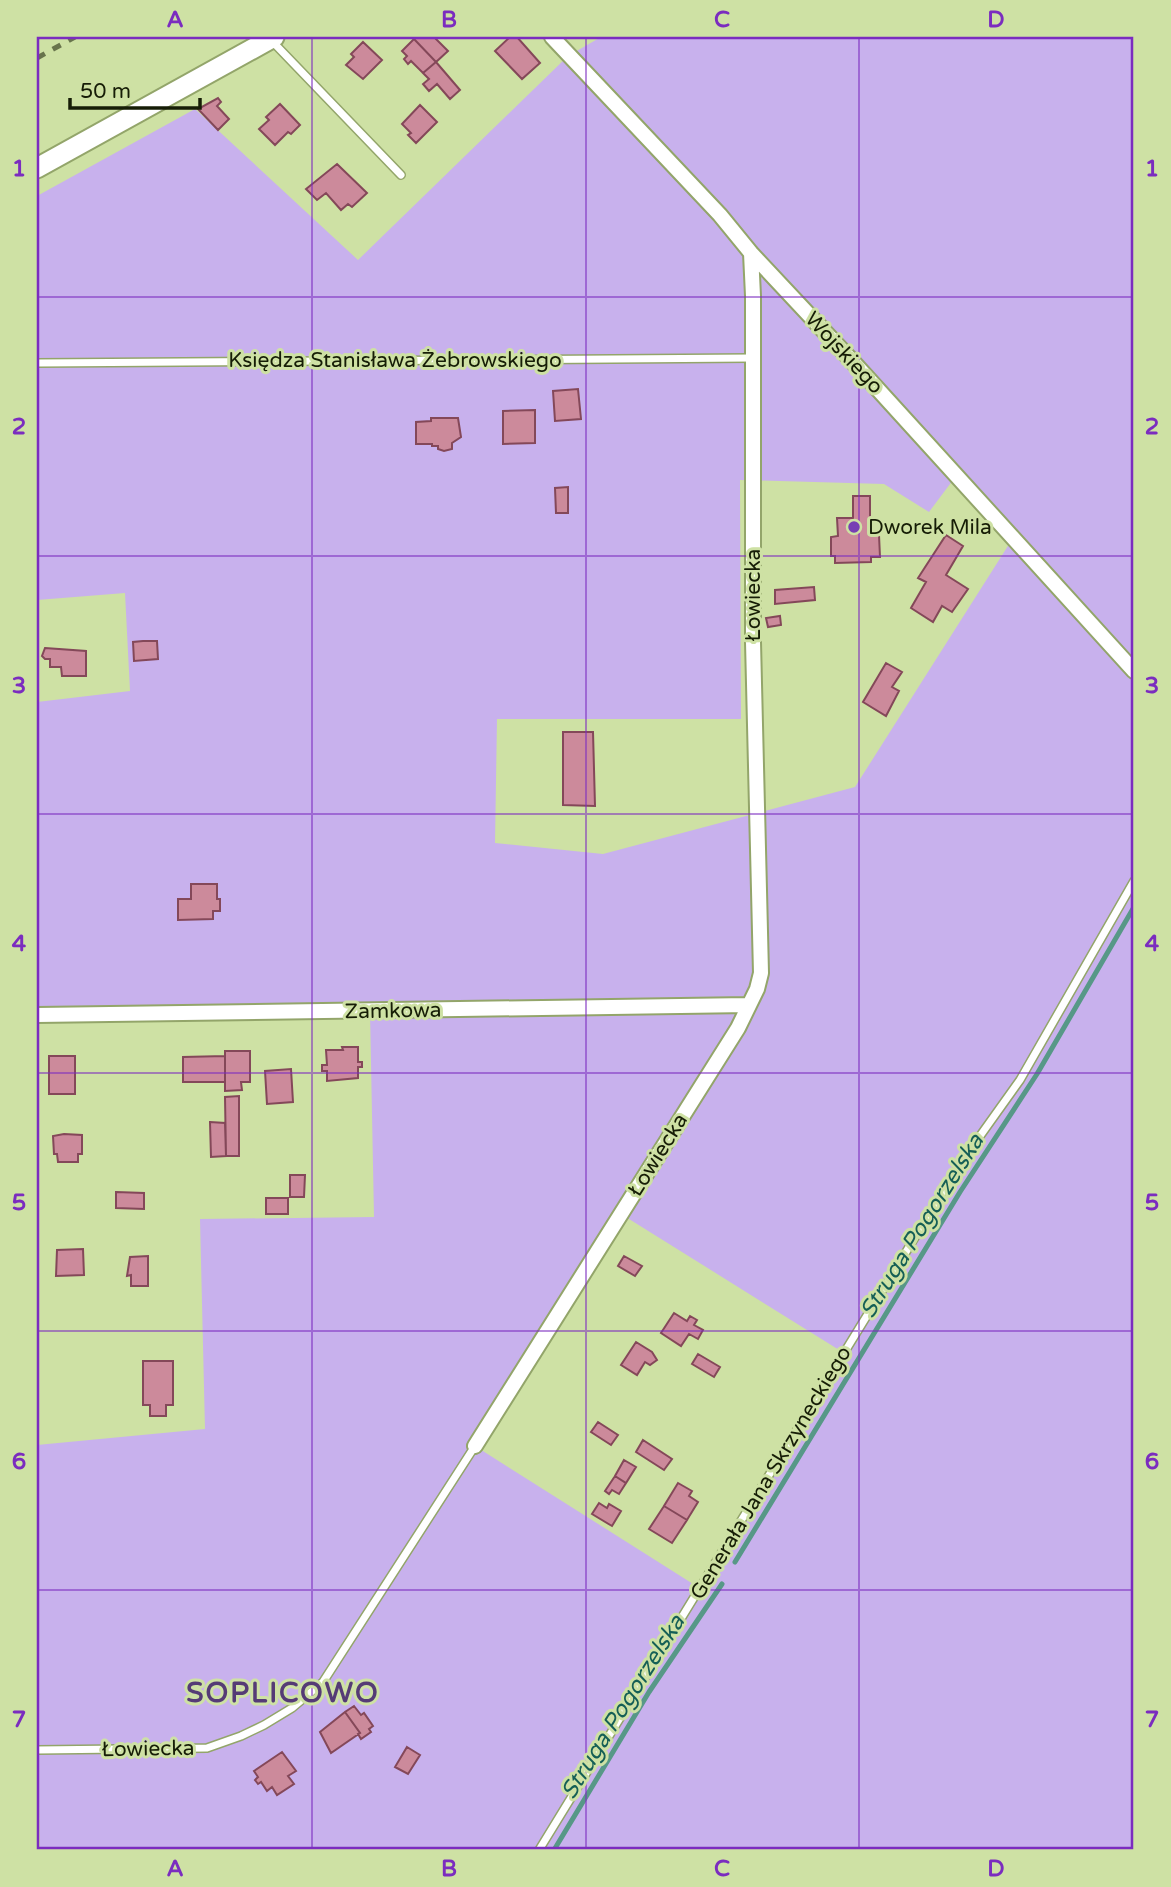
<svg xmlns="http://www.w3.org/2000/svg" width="1171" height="1887" font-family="'Varela Round',sans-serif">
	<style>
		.green { fill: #c8b1ed; fill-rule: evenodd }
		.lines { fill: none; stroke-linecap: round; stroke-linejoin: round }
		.stream { stroke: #579887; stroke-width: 5 }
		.building { fill: #cc8a9b; stroke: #844859; stroke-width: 2 }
		.lane-casing { stroke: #93a56a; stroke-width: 10 }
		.street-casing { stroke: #93a56a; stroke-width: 18 }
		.secondary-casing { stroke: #93a56a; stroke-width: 23 }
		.lane { stroke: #fff; stroke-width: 7 }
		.street { stroke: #fff; stroke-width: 14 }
		.secondary { stroke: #fff; stroke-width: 19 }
		.rail { stroke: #68744c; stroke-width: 5; stroke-dasharray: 9 9; stroke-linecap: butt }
		.grid { fill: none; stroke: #7b2cbf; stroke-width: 2; stroke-opacity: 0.55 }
		.poi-dot { fill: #773eb4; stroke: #cee1a4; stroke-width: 2.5 }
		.labels { text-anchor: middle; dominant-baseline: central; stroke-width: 6; stroke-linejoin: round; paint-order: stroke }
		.street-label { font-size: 21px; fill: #161d06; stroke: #cee1a4 }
		.poi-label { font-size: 21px; fill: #161d06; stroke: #cee1a4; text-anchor: start }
		.water-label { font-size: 23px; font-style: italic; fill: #155f56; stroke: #cee1a4 }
		.district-label { font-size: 28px; font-weight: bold; letter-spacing: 2px; fill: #553b76; stroke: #cee1a4 }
		.neatline { fill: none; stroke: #7b2cbf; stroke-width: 2.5 }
		.grid-label { font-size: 23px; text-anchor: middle; font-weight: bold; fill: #7b2cbf }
	</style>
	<rect width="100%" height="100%" fill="#cee1a4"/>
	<!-- green -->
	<path class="green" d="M 601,37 L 1134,37 L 1134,1850 L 40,1850 L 37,1704 L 37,1445 L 205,1429 L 200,1219 L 374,1217 L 370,1011 L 37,1015 L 37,702 L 130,691 L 125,593 L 37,600 L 37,196 L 195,109 L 358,260 L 568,56 ZM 956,476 L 1013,538 L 855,787 L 603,854 L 495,843 L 497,719 L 741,719 L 740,480 L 884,484 L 929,512 ZM 621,1214 L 844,1353 L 701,1589 L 475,1446 Z"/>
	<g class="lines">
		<!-- stream -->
		<path class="stream" d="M 735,1562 L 960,1192 L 1037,1074 L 1134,907
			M 554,1850 L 649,1692 L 722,1584"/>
	</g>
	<!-- building -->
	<path class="building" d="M 417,37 L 434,37 L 448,51 L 436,62 L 414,39 Z
		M 510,37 L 517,37 L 540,63 L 522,79 L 495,51 Z
		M 414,39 L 436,62 L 423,73 L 411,61 L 408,64 L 404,59 L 407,56 L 402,51 Z
		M 363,42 L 382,60 L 363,79 L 346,65 L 354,57 L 351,54 Z
		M 436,62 L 460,90 L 450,99 L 437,84 L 429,91 L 423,84 L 429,79 L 423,73 Z
		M 218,98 L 221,102 L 217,106 L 229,119 L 218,130 L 198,109 Z
		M 280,104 L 300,125 L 291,134 L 288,132 L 275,145 L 259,129 L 269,120 L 266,117 Z
		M 420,105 L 437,122 L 416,143 L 408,135 L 411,133 L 402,124 Z
		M 337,164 L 367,193 L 352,207 L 348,204 L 341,210 L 326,193 L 317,200 L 306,189 Z
		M 578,389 L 581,419 L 555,421 L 553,391 Z
		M 535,410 L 535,443 L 503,444 L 503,411 Z
		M 431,418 L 458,418 L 461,437 L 452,443 L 452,449 L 444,451 L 438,449 L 438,446 L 432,446 L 432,444 L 416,444 L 416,422 L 431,421 Z
		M 568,487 L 568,513 L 556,513 L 555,488 Z
		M 853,496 L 870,496 L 870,535 L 879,535 L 880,557 L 871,557 L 871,562 L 835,563 L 835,556 L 831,556 L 831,537 L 838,536 L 837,518 L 853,518 Z
		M 946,535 L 963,546 L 946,575 L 968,589 L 952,612 L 942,606 L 933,622 L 911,608 L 926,582 L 918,578 Z
		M 814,587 L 815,600 L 775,604 L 775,590 Z
		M 780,616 L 781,625 L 768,627 L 766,618 Z
		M 143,641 L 157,641 L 158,659 L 134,661 L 133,642 Z
		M 45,648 L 86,651 L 86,676 L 62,676 L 61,667 L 50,667 L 50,659 L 45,659 L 42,656 Z
		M 886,663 L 902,672 L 892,687 L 899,691 L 886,716 L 863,702 Z
		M 563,732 L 593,732 L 595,806 L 563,805 Z
		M 191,884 L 217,884 L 217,899 L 220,899 L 220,911 L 213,911 L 213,919 L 178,920 L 178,899 L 191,899 Z
		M 342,1047 L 358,1047 L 358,1062 L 362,1062 L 362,1067 L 358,1067 L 358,1078 L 327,1081 L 327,1071 L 322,1071 L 322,1065 L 327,1065 L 326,1050 L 343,1050 Z
		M 225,1051 L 250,1051 L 250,1082 L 241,1082 L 242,1090 L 225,1091 Z
		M 49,1056 L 75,1056 L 75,1094 L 49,1094 Z
		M 225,1056 L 225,1082 L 183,1082 L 183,1057 Z
		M 291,1069 L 293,1102 L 267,1104 L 265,1071 Z
		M 239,1096 L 239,1156 L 226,1156 L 225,1097 Z
		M 210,1122 L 225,1123 L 226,1156 L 211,1157 Z
		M 64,1134 L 82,1135 L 82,1154 L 78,1154 L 78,1162 L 58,1162 L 57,1154 L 54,1154 L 53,1136 Z
		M 290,1175 L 305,1175 L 304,1197 L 290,1197 Z
		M 116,1192 L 144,1193 L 144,1209 L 116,1208 Z
		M 266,1198 L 288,1198 L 288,1214 L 266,1214 Z
		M 83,1249 L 84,1275 L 56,1276 L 57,1250 Z
		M 148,1256 L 148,1286 L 131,1286 L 131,1275 L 127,1276 L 130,1257 Z
		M 624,1256 L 642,1266 L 635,1276 L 618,1266 Z
		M 674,1313 L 687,1321 L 690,1316 L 697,1320 L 694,1325 L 703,1330 L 698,1339 L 689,1334 L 681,1346 L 661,1333 Z
		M 636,1342 L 652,1352 L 657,1360 L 650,1365 L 645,1362 L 637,1375 L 621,1365 Z
		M 698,1354 L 720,1367 L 714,1377 L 692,1364 Z
		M 143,1361 L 173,1361 L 173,1405 L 166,1405 L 166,1416 L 150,1416 L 150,1405 L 143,1405 Z
		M 598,1422 L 618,1435 L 611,1445 L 591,1432 Z
		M 643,1440 L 672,1459 L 664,1470 L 636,1452 Z
		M 624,1460 L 636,1467 L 626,1483 L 615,1476 Z
		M 615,1476 L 626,1483 L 619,1494 L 612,1490 L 609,1494 L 605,1491 Z
		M 678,1483 L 692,1491 L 689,1496 L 698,1502 L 687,1520 L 664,1506 Z
		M 599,1503 L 607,1508 L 609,1504 L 621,1511 L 612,1526 L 592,1514 Z
		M 664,1506 L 687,1520 L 672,1543 L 649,1529 Z
		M 354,1706 L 361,1715 L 364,1713 L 373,1726 L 369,1729 L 371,1732 L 361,1739 L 358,1734 L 360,1733 L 345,1712 Z
		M 345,1712 L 360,1733 L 331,1753 L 320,1732 Z
		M 407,1747 L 420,1755 L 408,1774 L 395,1767 Z
		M 282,1752 L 296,1771 L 288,1776 L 294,1784 L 277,1795 L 272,1787 L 267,1791 L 261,1782 L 258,1784 L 255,1780 L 258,1777 L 254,1771 Z"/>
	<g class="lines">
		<defs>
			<path id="lane" d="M 270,39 L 401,175
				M 37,363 L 752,358
				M 37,1750 L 207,1748 L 241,1736 L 264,1725 L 292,1708 L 323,1682 L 475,1446
				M 539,1850 L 960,1164 L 1020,1080 L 1134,881"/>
			<path id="street" d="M 552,37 L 720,215 L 751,253 L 854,363 L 1134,671
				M 37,1015 L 749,1005
				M 475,1446 L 738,1028 L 757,989 L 761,973 L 753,642 L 753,296 L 751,253"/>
			<path id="secondary" d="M 37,168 L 274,37"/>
		</defs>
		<!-- lane casing -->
		<use href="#lane" class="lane-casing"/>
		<!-- street casing -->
		<use href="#street" class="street-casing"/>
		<!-- secondary casing -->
		<use href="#secondary" class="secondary-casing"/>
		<!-- lane -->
		<use href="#lane" class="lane"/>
		<!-- street -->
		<use href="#street" class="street"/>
		<!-- secondary -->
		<use href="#secondary" class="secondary"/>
		<!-- rail -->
		<path class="rail" d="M 37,58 L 75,37"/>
	</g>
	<!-- grid -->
	<path class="grid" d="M 312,37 L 312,1850M 586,37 L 586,1850M 859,37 L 859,1850M 37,297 L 1134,297M 37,556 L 1134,556M 37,814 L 1134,814M 37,1073 L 1134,1073M 37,1331 L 1134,1331M 37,1590 L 1134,1590"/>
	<!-- markers -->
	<circle class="poi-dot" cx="854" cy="527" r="7"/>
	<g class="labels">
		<!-- street labels -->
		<g class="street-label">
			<text transform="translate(844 353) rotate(47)">Wojskiego</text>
			<text x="395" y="360">Księdza Stanisława Żebrowskiego</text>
			<text transform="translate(753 595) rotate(-90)">Łowiecka</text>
			<text transform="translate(393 1011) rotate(-1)">Zamkowa</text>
			<text transform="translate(658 1155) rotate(-58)">Łowiecka</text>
			<text transform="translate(771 1473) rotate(-59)">Generała Jana Skrzyneckiego</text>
			<text transform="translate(148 1749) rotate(-1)">Łowiecka</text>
		</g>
		<!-- poi labels -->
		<g class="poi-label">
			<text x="868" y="527">Dworek Mila</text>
		</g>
		<!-- water labels -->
		<g class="water-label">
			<text transform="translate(922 1226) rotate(-58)">Struga Pogorzelska</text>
			<text transform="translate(623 1707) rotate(-58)">Struga Pogorzelska</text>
		</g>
		<!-- district labels -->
		<g class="district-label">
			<text x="283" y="1693">SOPLICOWO</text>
		</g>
	</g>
	<!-- border -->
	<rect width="1171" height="1887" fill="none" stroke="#cee1a4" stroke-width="77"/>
	<!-- scale -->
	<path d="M70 98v10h130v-10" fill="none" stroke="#161d06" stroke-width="3.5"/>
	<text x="80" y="98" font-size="21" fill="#161d06" stroke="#cee1a4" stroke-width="5" paint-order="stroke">50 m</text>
	<rect x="38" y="38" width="1094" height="1810" class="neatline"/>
	<g class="grid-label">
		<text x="175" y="27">A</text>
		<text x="449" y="27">B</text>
		<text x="722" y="27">C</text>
		<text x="996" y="27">D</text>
		<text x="19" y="176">1</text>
		<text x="1152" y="176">1</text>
		<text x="19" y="434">2</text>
		<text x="1152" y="434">2</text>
		<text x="19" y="693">3</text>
		<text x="1152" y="693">3</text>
		<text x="19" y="951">4</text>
		<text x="1152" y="951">4</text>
		<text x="19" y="1210">5</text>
		<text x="1152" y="1210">5</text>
		<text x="19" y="1469">6</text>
		<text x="1152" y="1469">6</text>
		<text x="19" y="1727">7</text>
		<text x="1152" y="1727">7</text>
		<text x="175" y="1876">A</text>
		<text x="449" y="1876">B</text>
		<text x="722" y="1876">C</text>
		<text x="996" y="1876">D</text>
	</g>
</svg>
